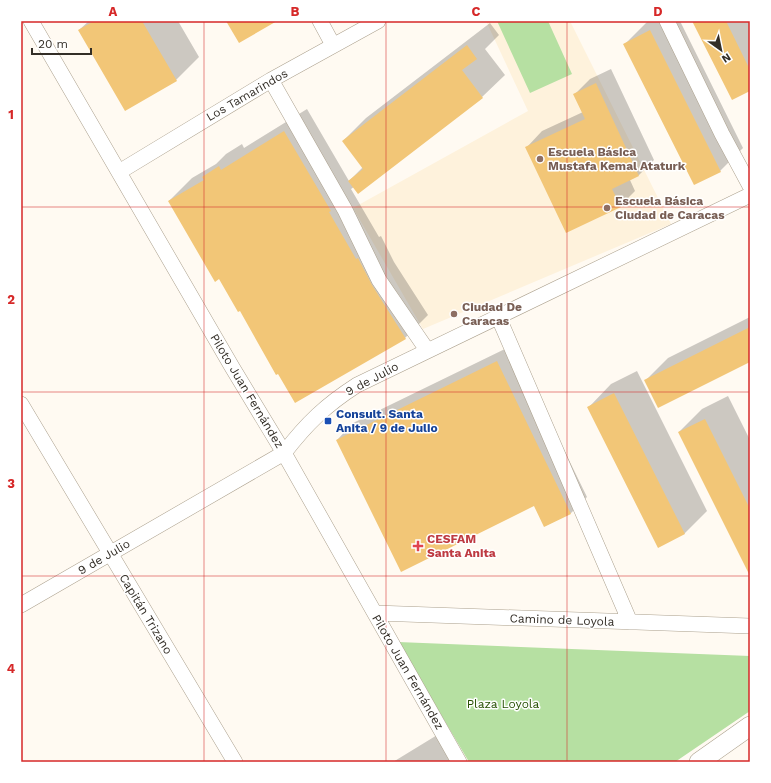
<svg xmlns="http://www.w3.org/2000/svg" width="771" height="783" font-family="'Work Sans',sans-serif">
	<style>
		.built { fill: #fef2dc }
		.green { fill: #b6e0a2 }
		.shadow { fill: #0003 }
		.building { fill: #f2c677 }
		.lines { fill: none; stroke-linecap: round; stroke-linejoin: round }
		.minor-casing { stroke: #aca18e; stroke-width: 16 }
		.tertiary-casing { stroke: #aca18e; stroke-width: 20 }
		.minor { stroke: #fff; stroke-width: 15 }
		.tertiary { stroke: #fff; stroke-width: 19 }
		.grid { fill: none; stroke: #d62828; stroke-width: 1; stroke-opacity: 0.55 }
		.education-dot { fill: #8d6e63; stroke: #fff; stroke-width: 1.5 }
		.transit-dot { fill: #1a4fb4; stroke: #fff; stroke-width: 1.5 }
		.health-dot { fill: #e0444e; stroke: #fff; stroke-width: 1.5 }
		.labels { text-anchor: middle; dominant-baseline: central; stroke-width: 3; stroke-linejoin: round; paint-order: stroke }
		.street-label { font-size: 12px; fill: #332e27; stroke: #fff }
		.education-label { font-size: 12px; font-weight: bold; fill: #785e54; stroke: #fff; text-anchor: start }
		.transit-label { font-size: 12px; font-weight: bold; fill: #164399; stroke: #fff; text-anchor: start }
		.health-label { font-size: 12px; font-weight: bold; fill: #be3a42; stroke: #fff; text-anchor: start }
		.park-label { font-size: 12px; fill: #254f01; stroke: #fff }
		.neatline { fill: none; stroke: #d62828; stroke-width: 1.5 }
		.grid-label { font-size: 13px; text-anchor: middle; font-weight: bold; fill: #d62828 }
	</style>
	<rect width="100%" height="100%" fill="#fffaf2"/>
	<!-- built -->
	<path class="built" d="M 486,21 L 570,21 L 671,224 L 423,329 L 353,208 L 528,111 Z"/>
	<!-- green -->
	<path class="green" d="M 497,21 L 548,21 L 572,74 L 530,93 Z
		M 398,642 L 750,656 L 750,711 L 675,762 L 469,762 Z"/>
	<!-- shadow -->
	<path class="shadow" d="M 89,21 L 178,21 L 199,57 L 176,80 L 79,30 Z
		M 648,21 L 680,21 L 743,148 L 720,171 L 625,44 Z
		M 693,21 L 750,21 L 750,90 Z
		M 490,23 L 499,35 L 485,49 L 505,75 L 482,97 L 351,189 L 379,237 L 381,236 L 394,262 L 428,315 L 405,338 L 240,309 L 169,201 L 192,178 L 216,164 L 226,154 L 242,144 L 244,148 L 307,109 L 349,181 L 363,167 L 343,141 L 366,118 Z
		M 611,69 L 654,160 L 639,175 L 630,180 L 635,191 L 620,206 L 527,147 L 542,131 L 583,112 L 575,94 L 590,79 Z
		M 750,317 L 750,360 L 645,381 L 668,358 Z
		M 513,345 L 587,497 L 571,513 L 545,526 L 534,505 L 337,440 L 353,423 Z
		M 637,371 L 707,511 L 684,534 L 589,407 L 611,384 Z
		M 728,396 L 750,440 L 750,571 L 679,432 L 702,409 Z
		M 447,729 L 466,762 L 393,762 Z"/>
	<!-- building -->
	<path class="building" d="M 94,21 L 142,21 L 177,81 L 125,111 L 78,30 Z
		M 226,21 L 277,21 L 239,43 Z
		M 692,21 L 726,21 L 750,70 L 750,91 L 732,100 Z
		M 650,30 L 721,172 L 694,185 L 623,44 Z
		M 467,45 L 477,59 L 462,70 L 483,98 L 358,194 L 348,181 L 363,169 L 342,141 Z
		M 596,83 L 639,176 L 612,189 L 621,207 L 566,233 L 525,147 L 585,119 L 573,94 Z
		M 284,131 L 331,211 L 329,212 L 356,259 L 358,258 L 372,285 L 406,339 L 295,403 L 278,374 L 276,375 L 240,311 L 238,312 L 219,279 L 215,282 L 168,201 L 204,180 L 202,177 L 219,166 L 221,170 Z
		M 750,327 L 750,362 L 658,408 L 644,380 Z
		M 497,361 L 571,514 L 544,527 L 534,506 L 401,572 L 336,440 Z
		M 614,393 L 685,534 L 658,548 L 587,407 Z
		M 705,419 L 750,509 L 750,576 L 678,432 Z"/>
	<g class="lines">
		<defs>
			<path id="minor" d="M 31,21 L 232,367 L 284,453 L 459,762
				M 320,21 L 333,45
				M 667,21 L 722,134 L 750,186
				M 271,80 L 345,210 L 379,280 L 427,350
				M 119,172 L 271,80 L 378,21
				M 498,316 L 630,622
				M 21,404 L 235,762
				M 21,605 L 284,453 C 307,423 326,405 357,385 L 750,195
				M 375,613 L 750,626"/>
			<path id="tertiary" d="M 699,762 L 750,726"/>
		</defs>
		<!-- minor casing -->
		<use href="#minor" class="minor-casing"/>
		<!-- tertiary casing -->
		<use href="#tertiary" class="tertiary-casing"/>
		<!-- minor -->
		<use href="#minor" class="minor"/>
		<!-- tertiary -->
		<use href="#tertiary" class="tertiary"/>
	</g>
	<!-- grid -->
	<path class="grid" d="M 204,21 L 204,762M 386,21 L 386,762M 567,21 L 567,762M 21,207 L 750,207M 21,392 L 750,392M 21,576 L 750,576"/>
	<!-- markers -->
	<g class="education-dot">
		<circle cx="540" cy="159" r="4"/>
		<circle cx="607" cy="208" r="4"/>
		<circle cx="454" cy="314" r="4"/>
	</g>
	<rect class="transit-dot" x="324" y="417" width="8" height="8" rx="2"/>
	<path class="health-dot" d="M416 540h4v4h4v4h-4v4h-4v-4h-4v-4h4z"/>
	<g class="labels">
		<!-- street labels -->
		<g class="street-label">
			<text transform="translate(247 95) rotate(-30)">Los Tamarindos</text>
			<text transform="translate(372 379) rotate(-28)">9 de Julio</text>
			<text transform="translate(247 391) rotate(59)">Piloto Juan Fernández</text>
			<text transform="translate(104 557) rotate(-30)">9 de Julio</text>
			<text transform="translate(146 614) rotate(59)">Capitán Trizano</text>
			<text transform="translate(562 620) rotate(2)">Camino de Loyola</text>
			<text transform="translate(408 672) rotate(60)">Piloto Juan Fernández</text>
		</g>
		<!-- education labels -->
		<g class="education-label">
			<text x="548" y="152">Escuela Básica<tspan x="548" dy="14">Mustafa Kemal Ataturk</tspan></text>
			<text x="615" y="201">Escuela Básica<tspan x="615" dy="14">Ciudad de Caracas</tspan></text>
			<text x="462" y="307">Ciudad De<tspan x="462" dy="14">Caracas</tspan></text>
		</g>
		<!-- transit labels -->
		<g class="transit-label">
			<text x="336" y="414">Consult. Santa<tspan x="336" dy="14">Anita / 9 de Julio</tspan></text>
		</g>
		<!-- health labels -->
		<g class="health-label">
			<text x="427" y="539">CESFAM<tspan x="427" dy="14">Santa Anita</tspan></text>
		</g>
		<!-- park labels -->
		<g class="park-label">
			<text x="503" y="704">Plaza Loyola</text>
		</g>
	</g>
	<!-- border -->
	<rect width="771" height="783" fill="none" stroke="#ffffff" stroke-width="44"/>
	<!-- north arrow -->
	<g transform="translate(721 50) rotate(147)" stroke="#ffffff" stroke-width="3" paint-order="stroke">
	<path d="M0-3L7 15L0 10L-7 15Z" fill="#332e27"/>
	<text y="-6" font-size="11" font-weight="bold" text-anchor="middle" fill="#332e27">N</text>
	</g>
	<!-- scale -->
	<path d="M32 48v6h59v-6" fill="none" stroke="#332e27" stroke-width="2"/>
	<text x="38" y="48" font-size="12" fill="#332e27" stroke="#ffffff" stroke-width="3" paint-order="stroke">20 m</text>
	<rect x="22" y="22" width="727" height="739" class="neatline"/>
	<g class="grid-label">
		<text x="113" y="16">A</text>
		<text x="295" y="16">B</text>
		<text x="476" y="16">C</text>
		<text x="658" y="16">D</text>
		<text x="11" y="119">1</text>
		<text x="11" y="304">2</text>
		<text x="11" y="488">3</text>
		<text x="11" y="673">4</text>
	</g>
</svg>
